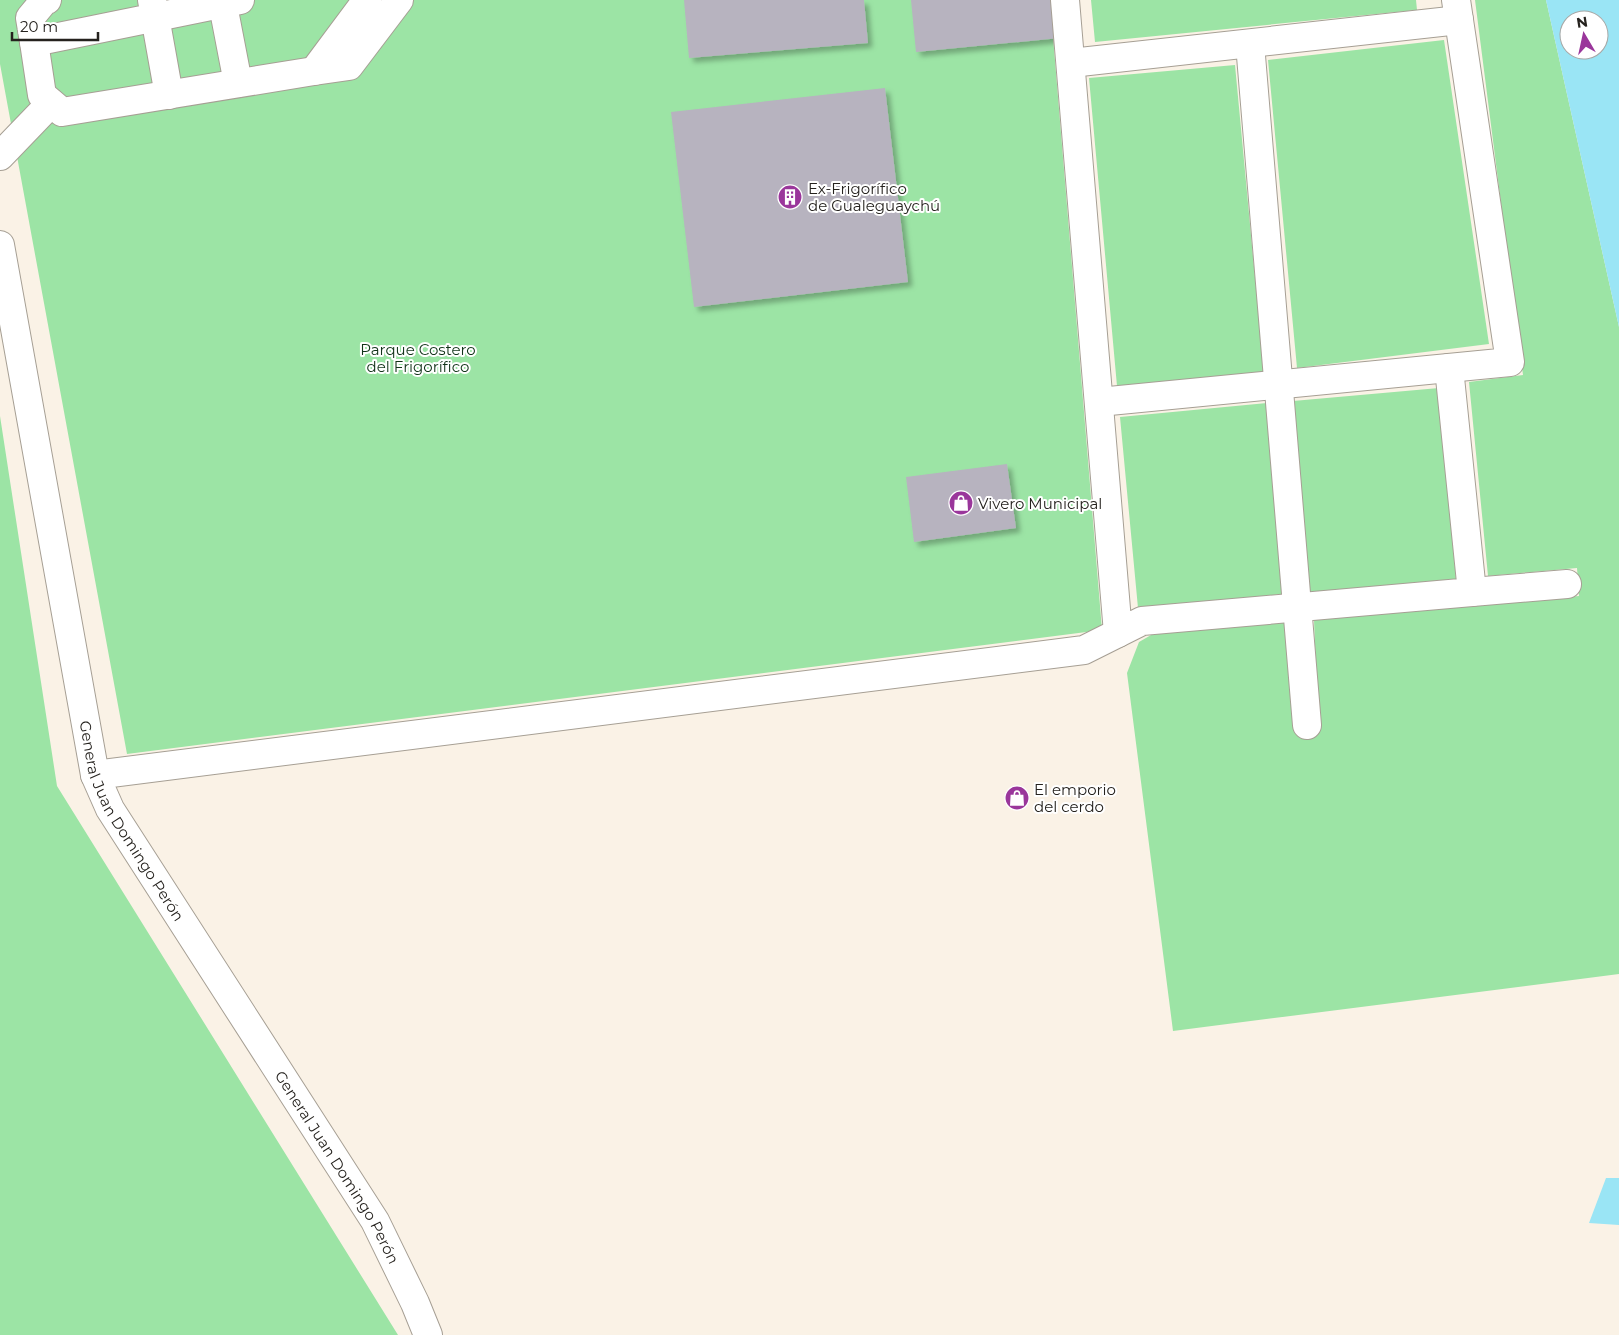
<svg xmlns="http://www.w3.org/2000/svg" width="1619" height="1335" font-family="Montserrat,sans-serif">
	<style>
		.green { fill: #9ce4a5 }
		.water { fill: #9ae5f5; fill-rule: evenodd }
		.building { fill: #b7b3bf; filter: url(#shadow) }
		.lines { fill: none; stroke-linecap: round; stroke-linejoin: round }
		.minor-casing { stroke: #a69f94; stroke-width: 30 }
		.minor { stroke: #fff; stroke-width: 28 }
		.labels { text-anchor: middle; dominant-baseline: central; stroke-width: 4; stroke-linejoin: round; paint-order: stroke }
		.poi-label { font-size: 15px; fill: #25221e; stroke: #fff; text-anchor: start }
		.park-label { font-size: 15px; fill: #113318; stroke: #fff }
		.street-label { font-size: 15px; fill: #25221e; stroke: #fff }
	</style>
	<defs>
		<filter id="shadow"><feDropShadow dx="4.5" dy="4.5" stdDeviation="2.5" flood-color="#0004"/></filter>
	</defs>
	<rect width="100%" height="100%" fill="#faf2e6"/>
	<!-- green -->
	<path class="green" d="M 0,0 L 1050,0 L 1102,630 L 127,754 L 0,64 Z
		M 1091,0 L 1416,0 L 1417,10 L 1095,42 Z
		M 1475,0 L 1546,0 L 1619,327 L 1619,974 L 1173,1031 L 1127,673 L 1139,642 L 1158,631 L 1287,619 L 1318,718 L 1314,620 L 1579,596 L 1577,568 L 1488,576 L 1469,382 L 1523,375 Z
		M 1444,40 L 1489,344 L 1297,368 L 1268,60 Z
		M 1235,65 L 1264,373 L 1117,386 L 1089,78 Z
		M 1439,388 L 1456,579 L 1310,592 L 1293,401 Z
		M 1267,403 L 1284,594 L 1138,608 L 1120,417 Z
		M 0,416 L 57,786 L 398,1335 L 0,1335 Z"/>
	<!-- water -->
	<path class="water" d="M 1546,0 L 1619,0 L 1619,327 ZM 1569,20 L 1599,20 L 1599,50 L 1569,50 Z
		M 1606,1178 L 1619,1178 L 1619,1225 L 1589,1223 Z"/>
	<!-- building -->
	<path class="building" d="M 684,0 L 864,0 L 868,43 L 689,58 Z
		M 911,0 L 1056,0 L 1060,38 L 916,52 Z
		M 885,88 L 908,282 L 694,307 L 671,112 Z
		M 1007,464 L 1016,528 L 914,542 L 906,477 Z"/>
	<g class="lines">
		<defs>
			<g id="minor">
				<path d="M 47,0 L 44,1 L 30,18 L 34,42 L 240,0"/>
				<path d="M 152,0 L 169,95"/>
				<path d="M 222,0 L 238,83"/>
				<path d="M 367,0 L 314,71 L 349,66 L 399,0"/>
				<path d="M 1065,0 L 1118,633 L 1142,621 L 1472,592 L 1449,368"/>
				<path d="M 34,42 L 42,95 L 62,112 L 314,71"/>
				<path d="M 1250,44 L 1307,725"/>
				<path d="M 1071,63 L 1459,20"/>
				<path d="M 0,156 L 51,103"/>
				<path id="s1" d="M 0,245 L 95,775 L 110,809 L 375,1221 L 415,1303 L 428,1335"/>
				<path d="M 1099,402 L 1510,362 L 1456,0"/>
				<path d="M 1472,592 L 1567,584"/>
				<path d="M 95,775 L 1084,650 L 1118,633"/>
			</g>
		</defs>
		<!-- minor casing -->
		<use href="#minor" class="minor-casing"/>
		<!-- minor -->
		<use href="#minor" class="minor"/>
	</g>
	<!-- icons -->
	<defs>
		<symbol id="building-disc" viewBox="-11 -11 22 22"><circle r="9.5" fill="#9a369b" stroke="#fff"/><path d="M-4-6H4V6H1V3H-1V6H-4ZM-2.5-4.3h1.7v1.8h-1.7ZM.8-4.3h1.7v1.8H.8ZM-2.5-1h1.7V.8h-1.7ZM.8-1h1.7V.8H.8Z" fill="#fff"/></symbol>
		<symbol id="shop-disc" viewBox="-11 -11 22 22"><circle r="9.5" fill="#9a369b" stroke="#fff"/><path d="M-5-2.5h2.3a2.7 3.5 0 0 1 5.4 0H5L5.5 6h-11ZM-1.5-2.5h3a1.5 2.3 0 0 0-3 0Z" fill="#fff"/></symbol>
	</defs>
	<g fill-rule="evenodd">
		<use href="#building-disc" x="776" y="183" width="28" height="28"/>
		<use href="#shop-disc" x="947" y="489" width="28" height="28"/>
		<use href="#shop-disc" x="1003" y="784" width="28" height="28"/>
	</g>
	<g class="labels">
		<!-- poi labels -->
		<g class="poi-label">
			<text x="808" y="188">Ex-Frigorífico<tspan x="808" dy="17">de Gualeguaychú</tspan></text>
			<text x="978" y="503">Vivero Municipal</text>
			<text x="1034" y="789">El emporio<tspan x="1034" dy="17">del cerdo</tspan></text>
		</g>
		<!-- park labels -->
		<g class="park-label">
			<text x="418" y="349">Parque Costero<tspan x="418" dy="17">del Frigorífico</tspan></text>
		</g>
		<!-- street labels -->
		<g class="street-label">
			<text stroke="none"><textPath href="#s1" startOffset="595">General Juan Domingo Perón</textPath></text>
			<text stroke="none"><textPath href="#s1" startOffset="1000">General Juan Domingo Perón</textPath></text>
		</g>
	</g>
	<!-- north arrow -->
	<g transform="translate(1584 35) rotate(351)"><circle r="24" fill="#ffffff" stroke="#a8a7a5"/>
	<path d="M0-4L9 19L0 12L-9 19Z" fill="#9a369b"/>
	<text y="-8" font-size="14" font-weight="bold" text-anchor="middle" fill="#25221e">N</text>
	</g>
	<!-- scale -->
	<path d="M12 32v8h86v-8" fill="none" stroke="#25221e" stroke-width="2.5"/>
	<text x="20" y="32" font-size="15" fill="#25221e" stroke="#ffffff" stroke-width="4" paint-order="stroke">20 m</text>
</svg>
